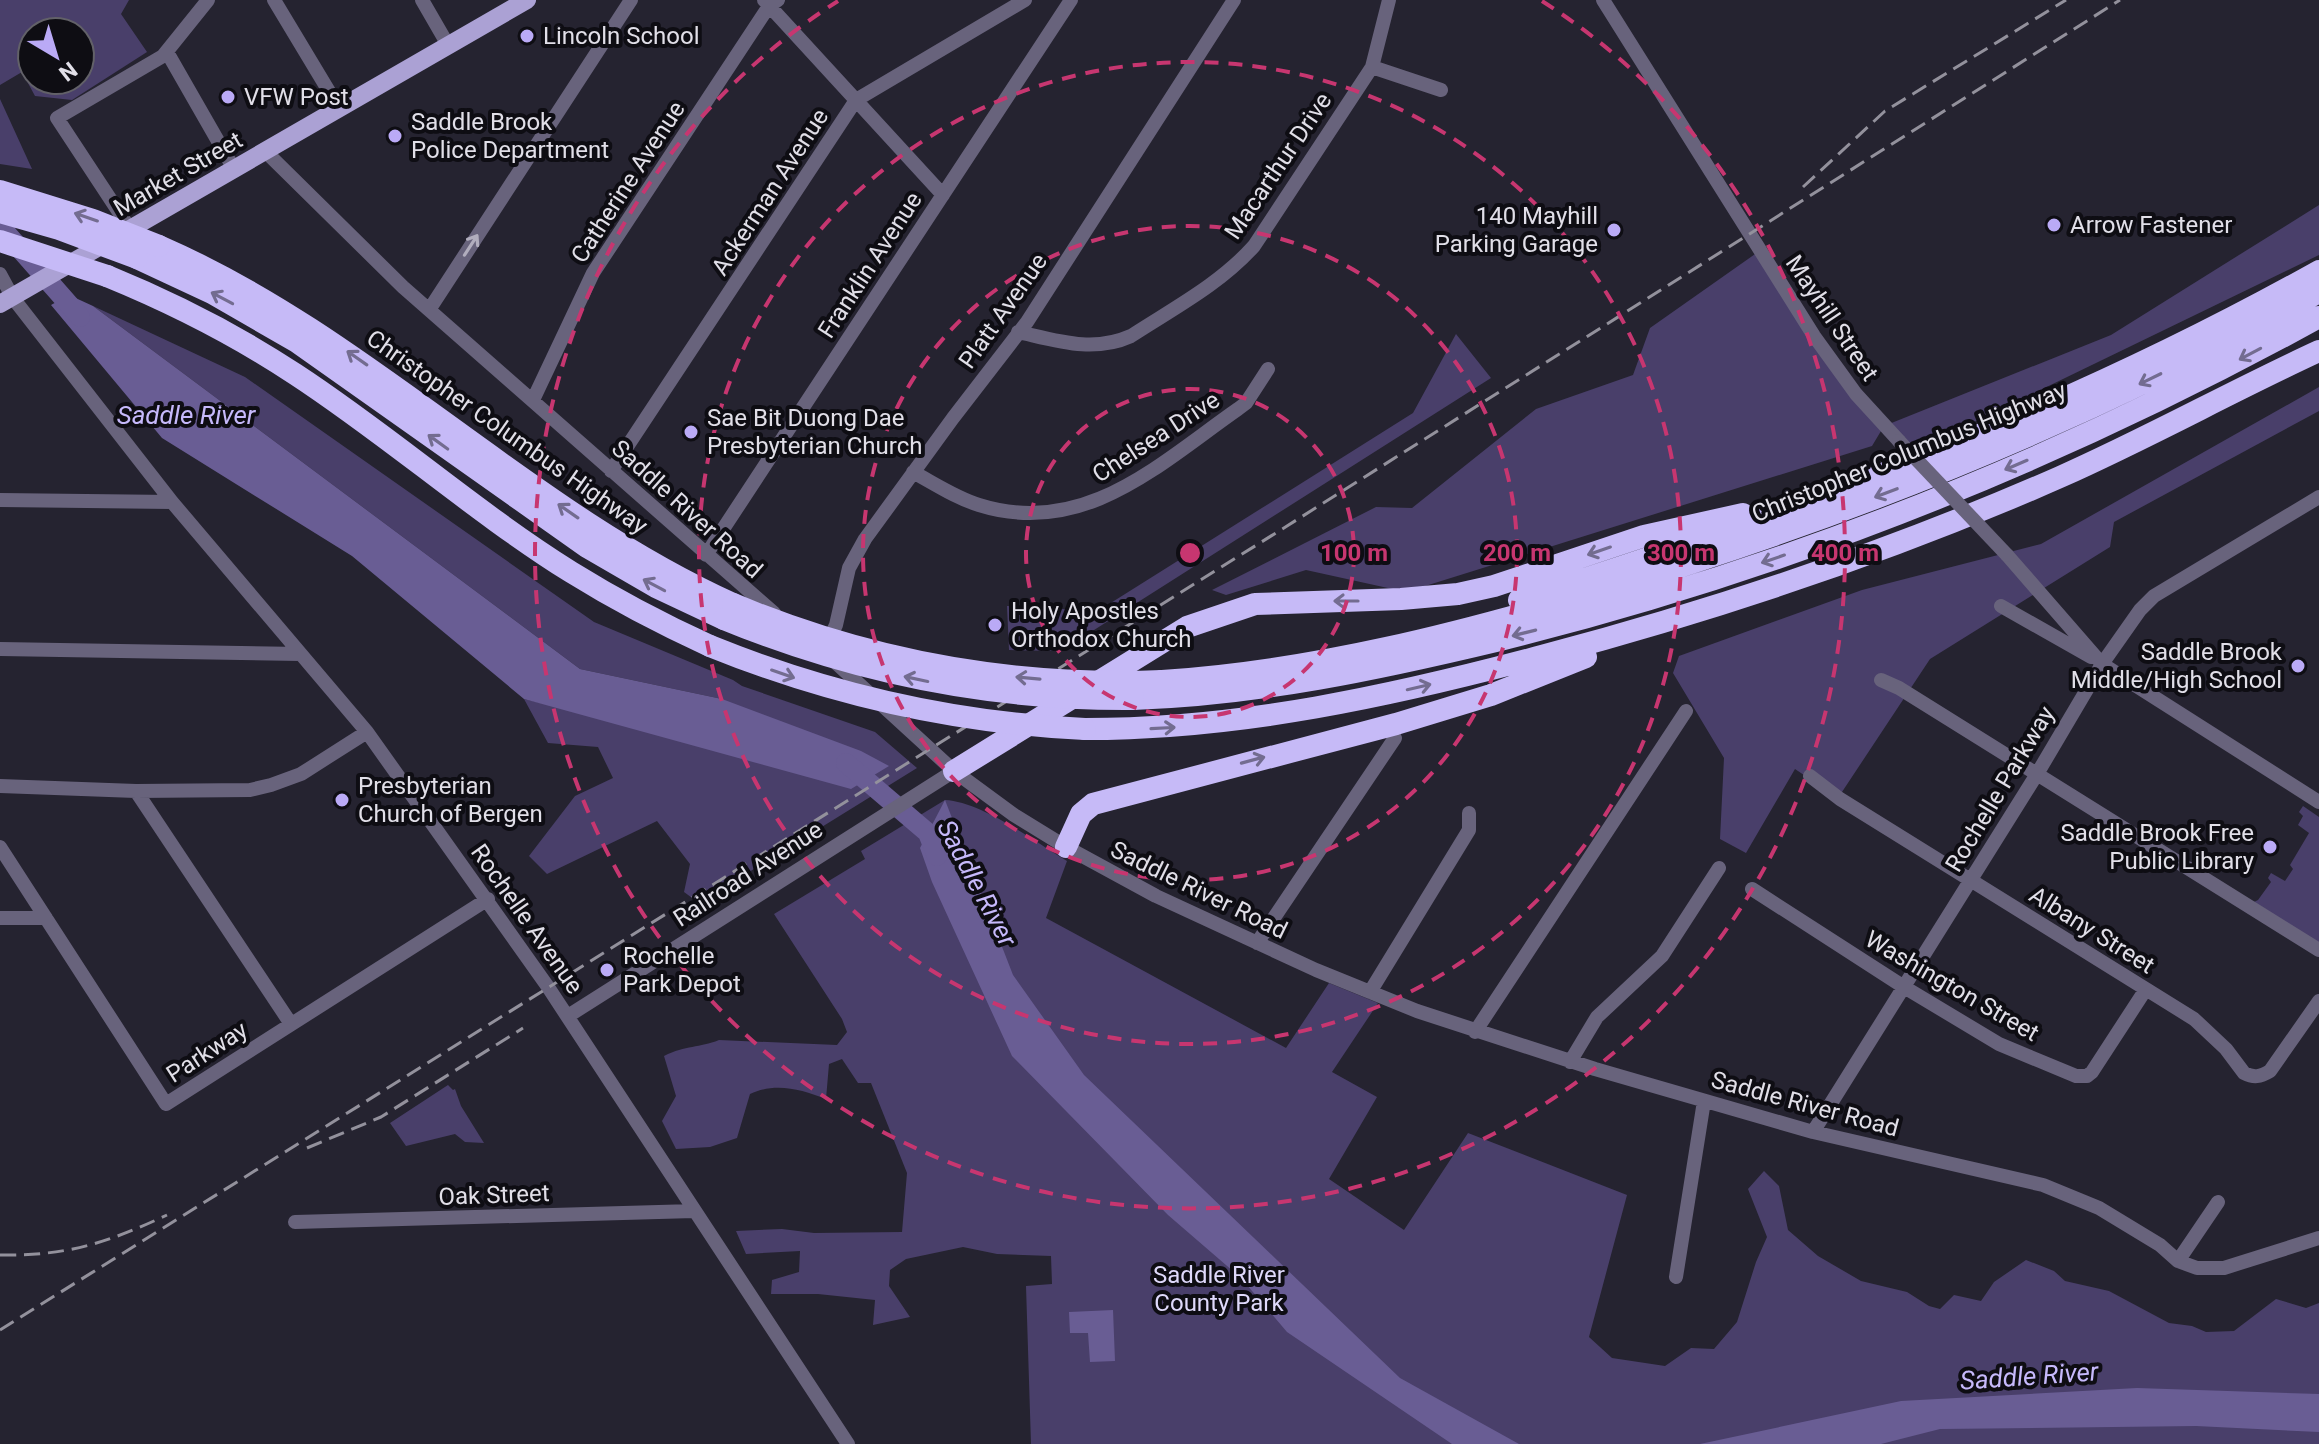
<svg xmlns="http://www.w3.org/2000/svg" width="2319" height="1444" font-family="Roboto,sans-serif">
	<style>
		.green { fill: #493f6a; fill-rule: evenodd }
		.water { fill: #695d94 }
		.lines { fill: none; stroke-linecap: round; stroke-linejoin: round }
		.river { stroke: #695d94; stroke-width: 20 }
		.minor { stroke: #68637c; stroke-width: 14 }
		.major { stroke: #aba1d4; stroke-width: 18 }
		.highway { stroke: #c6baf7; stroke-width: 22 }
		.rail { stroke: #93919c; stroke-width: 3; stroke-dasharray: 16 8; stroke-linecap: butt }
		.minor-bridge { stroke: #68637c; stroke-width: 14 }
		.highway-bridge { stroke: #c6baf7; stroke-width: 22 }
		.oneway { stroke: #736c90 }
		.oneway2 { stroke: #b1adbd }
		.ring { fill: none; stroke: #c73670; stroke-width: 4; stroke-dasharray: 14 10 }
		.poi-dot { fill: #baaaf6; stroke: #0e0d13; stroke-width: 3 }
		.labels { text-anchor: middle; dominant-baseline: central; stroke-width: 8; stroke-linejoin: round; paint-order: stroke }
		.poi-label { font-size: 24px; fill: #e1dfe8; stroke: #0e0d13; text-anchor: start }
		.street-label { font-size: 24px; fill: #e1dfe8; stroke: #0e0d13 }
		.park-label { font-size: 24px; fill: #dfd9fb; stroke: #0e0d13 }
		.water-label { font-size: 26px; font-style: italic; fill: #c6b9fb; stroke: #0e0d13 }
		.centre { fill: #c73670; stroke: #0e0d13; stroke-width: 4 }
		.ring-label { font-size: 24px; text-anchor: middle; font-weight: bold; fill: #c73670; stroke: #0e0d13; stroke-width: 8; stroke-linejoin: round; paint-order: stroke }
	</style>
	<rect width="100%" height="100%" fill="#252330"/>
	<!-- green -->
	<path class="green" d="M 0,0 L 129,0 L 121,14 L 147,52 L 72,100 L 35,96 L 22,72 L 0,85 ZM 32,32 L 80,32 L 80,80 L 32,80 Z
		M 0,99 L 32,169 L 0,164 Z
		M 2319,205 L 2319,255 L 1910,453 L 1884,426 L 1872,446 L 1406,592 L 1306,570 L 1226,595 L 1212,590 L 1376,507 L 1412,508 L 1536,409 L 1633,375 L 1650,328 L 1758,252 L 1884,426 L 2111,335 Z
		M 93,306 L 245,377 L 594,622 L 733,680 L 742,686 L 875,732 L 917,768 L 699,903 L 684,892 L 690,864 L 657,821 L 547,874 L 529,856 L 575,796 L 613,778 L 598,747 L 548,743 L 524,699 L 835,773 L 722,699 L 580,669 Z
		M 1456,334 L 1491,378 L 1061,651 L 1009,650 L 1007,606 L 1098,611 L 1413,413 Z
		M 2319,387 L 2319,411 L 2114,522 L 2110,547 L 1930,659 L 1838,798 L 1795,769 L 1746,853 L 1720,839 L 1724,758 L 1673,673 L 1679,656 L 1862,590 L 2041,544 Z
		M 945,800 C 983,802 1033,841 1067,861 L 1046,918 L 1286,1048 L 1329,983 L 1378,1003 L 1332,1072 L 1377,1097 L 1329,1179 L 1404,1230 L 1468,1133 L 1627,1195 L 1589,1337 L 1612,1358 L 1665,1366 L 1691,1348 L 1714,1349 L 1737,1322 L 1756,1262 L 1767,1237 L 1748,1189 L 1764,1171 L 1779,1186 L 1788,1230 L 1818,1256 L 1861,1281 L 1907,1292 L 1929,1306 L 1940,1309 L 1954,1295 L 1981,1301 L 1994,1282 L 2026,1260 L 2054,1271 L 2065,1281 L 2109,1291 L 2169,1323 L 2192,1326 L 2206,1332 L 2234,1331 L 2276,1299 L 2306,1308 L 2319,1303 L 2319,1444 L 1031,1444 L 1026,1286 L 1052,1284 L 1051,1256 L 997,1254 L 963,1247 L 906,1259 L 890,1270 L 889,1286 L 910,1317 L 873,1325 L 875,1300 L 818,1294 L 771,1294 L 772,1280 L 799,1272 L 800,1251 L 746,1254 L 736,1231 L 782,1229 L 814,1233 L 902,1232 L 907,1173 L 871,1083 L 858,1083 L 842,1059 L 829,1064 L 826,1099 C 801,1089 775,1082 750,1094 L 737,1138 L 710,1147 L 676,1149 L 662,1121 L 676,1096 L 664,1056 C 686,1045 699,1048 719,1040 L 837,1045 L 847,1032 L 842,1019 L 774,914 L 865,859 L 861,851 Z
		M 2303,806 L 2319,817 L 2319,943 L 2254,902 L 2258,900 L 2271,882 L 2268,878 L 2271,873 L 2285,881 L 2293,869 L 2290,865 L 2309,833 L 2298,825 L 2303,816 L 2299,812 Z
		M 448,1085 L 453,1090 L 455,1089 L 461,1106 L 484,1143 L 465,1142 L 455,1134 L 406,1146 L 390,1123 Z"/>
	<!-- water -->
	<path class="water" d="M 69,295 L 93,306 L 580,669 L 722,699 L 861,751 L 889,766 L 851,789 L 524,699 L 352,556 L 162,438 L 51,305 Z
		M 945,800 L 1013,975 L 1084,1075 L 1400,1378 L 1519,1444 L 1452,1444 L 1287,1332 L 1241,1278 L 1168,1215 L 1012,1056 L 932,882 L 920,848 Z
		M 1113,1310 L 1115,1361 L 1090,1362 L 1088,1333 L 1070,1333 L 1069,1312 Z
		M 2137,1388 L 2319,1394 L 2319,1432 L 2196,1426 L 1940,1429 L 1881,1444 L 1700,1444 L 1901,1401 Z"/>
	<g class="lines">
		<!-- river -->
		<path class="river" d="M 0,219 L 7,234 L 80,317
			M 846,763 L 928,833 L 937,856"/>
		<!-- minor -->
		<path class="minor" d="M 274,0 L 339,108
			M 422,0 L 448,45
			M 764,0 L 943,195
			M 1603,0 L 1814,336 L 1856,394 L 1899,441
			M 167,52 L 234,169
			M 1372,67 L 1441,90
			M 265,151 L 403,287 L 774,613
			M 130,229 L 57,118 L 163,56 L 208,0
			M 0,274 L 13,298 L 172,502 L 367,732 L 548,987 L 848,1444
			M 429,310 L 631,0
			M 1018,332 C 1058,341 1093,353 1131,336 C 1174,308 1220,284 1254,246 L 1372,67 L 1389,0
			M 533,400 L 593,273 L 769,6 L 778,0
			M 611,471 L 856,100 L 1025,0
			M 913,472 C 935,484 956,498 979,505 C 1084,538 1159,464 1238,409 L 1246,403 L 1268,369
			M 0,500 L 172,502
			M 706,555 L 1071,0
			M 2007,555 L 2102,664 L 2319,802
			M 2001,606 L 2091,657
			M 827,644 L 836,625 L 849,568 L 865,539 L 953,418 L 1027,322 L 1234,0
			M 0,649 L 301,654
			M 834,661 L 954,771 L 1014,815 L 1066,847 L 1156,896 L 1316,970 L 1417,1011 L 1595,1069 L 1813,1132 L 2043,1185 L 2099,1208 L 2160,1245 L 2178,1261 L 2197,1268 L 2224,1268 L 2319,1238
			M 1881,680 L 1899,688 L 2319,950
			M 1810,776 L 1840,799 L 2194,1019 L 2226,1049 L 2244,1073 C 2254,1078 2260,1077 2270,1071 L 2319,1001
			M 0,786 L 136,791 L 250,790 L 271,785 L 301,774 L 367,732
			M 136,791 L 291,1024
			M 0,847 L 166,1104 L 488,899
			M 1752,889 L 1904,987 L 1999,1044 L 2076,1076 L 2087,1076 L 2092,1072 L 2146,989
			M 0,918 L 46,918
			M 1257,943 L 1395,738
			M 1370,992 L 1469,830 L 1469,813
			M 568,1016 L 954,771
			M 1475,1032 L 1686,711
			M 1570,1062 L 1597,1017 L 1662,956 L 1719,868
			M 1813,1132 L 2037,774 L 2102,664 L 2140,610 L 2154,596 L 2319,497
			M 295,1222 L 694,1211
			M 2178,1261 L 2218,1202
			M 1676,1277 L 1704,1101"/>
		<!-- major -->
		<path class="major" d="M 0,304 L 527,0"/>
		<!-- highway -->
		<path class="highway" d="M 159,246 C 368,337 525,510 733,604
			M 137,258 L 212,293 L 297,342 L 587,547 L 656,587 L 724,619
			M 107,276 C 173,303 236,335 295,374 C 390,436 475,512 571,572 C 616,600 662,624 710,646
			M 1519,600 C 1798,512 2063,414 2319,271
			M 1162,681 C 1314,671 1462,633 1608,589 C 1854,515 2095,417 2319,292
			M 1133,699 C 1257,695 1379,669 1500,640 C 1786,569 2061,459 2319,317
			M 1085,729 C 1241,729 1392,696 1542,656 C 1719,609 1892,551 2060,477 C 2148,438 2232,391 2319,351
			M 954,771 L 1187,627 L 1255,604 L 1401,599 L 1458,594 L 1494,586 L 1644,536 L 1743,514
			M 1066,847 L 1081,814 L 1093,804 L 1396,724 L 1491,695 L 1586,657"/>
		<!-- rail -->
		<path class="rail" d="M 1803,187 L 1885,111 L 2066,0
			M 307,1148 L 381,1117 L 523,1028
			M 0,1255 C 67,1256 107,1243 167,1215
			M 0,1330 L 1287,526 L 2120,0"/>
		<!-- minor-bridge -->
		<path class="minor-bridge" d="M 1899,441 L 2007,555"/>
		<!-- highway-bridge -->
		<path class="highway-bridge" d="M 0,191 L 93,220 L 159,246
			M 0,212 L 59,229 L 137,258
			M 0,241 L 107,276
			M 733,604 C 869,661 1014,687 1162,681
			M 724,619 C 855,673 992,700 1133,699
			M 710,646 C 831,695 955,723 1085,729"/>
	</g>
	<!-- one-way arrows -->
	<defs><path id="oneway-shaft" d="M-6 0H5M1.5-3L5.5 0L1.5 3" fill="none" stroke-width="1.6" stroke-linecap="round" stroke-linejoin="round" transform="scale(2)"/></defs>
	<g class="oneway">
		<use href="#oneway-shaft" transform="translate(86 217) rotate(-161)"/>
		<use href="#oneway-shaft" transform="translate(222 298) rotate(-152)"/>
		<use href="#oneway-shaft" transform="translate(2250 354) rotate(152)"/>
		<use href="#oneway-shaft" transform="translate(357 358) rotate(-145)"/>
		<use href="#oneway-shaft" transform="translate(2150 379) rotate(154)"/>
		<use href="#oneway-shaft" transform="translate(438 442) rotate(-144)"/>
		<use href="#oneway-shaft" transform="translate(2016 465) rotate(157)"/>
		<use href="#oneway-shaft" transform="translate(1886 493) rotate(159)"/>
		<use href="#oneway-shaft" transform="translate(568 511) rotate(-145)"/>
		<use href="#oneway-shaft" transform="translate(1599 551) rotate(161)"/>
		<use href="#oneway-shaft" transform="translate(1773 559) rotate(161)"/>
		<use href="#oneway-shaft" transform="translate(654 585) rotate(-152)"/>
		<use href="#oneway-shaft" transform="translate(1346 601) rotate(-180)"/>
		<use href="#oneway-shaft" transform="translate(1524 633) rotate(166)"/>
		<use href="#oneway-shaft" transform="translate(783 674) rotate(19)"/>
		<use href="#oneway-shaft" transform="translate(1028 678) rotate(-175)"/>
		<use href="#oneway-shaft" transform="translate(916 679) rotate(-168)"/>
		<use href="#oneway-shaft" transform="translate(1419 687) rotate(-13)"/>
		<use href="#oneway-shaft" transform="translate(1163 728) rotate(-3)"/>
		<use href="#oneway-shaft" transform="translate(1253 760) rotate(-15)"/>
	</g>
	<use class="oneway2" href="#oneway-shaft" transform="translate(471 245) rotate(-57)"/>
	<!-- distance rings -->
	<g class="ring">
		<circle cx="1190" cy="553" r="164"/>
		<circle cx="1190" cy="553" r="327"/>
		<circle cx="1190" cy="553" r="491"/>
		<path d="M1542 1A655 655 0 1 1 838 1"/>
	</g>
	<!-- markers -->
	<g class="poi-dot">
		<circle cx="527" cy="36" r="8"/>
		<circle cx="228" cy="97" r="8"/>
		<circle cx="395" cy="136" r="8"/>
		<circle cx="2054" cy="225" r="8"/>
		<circle cx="1614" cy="230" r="8"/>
		<circle cx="691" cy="432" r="8"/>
		<circle cx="995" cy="625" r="8"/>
		<circle cx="2298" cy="666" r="8"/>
		<circle cx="342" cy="800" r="8"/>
		<circle cx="2270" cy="847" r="8"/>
		<circle cx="607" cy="970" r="8"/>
	</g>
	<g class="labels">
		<!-- poi labels -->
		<g class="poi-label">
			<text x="543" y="36">Lincoln School</text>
			<text x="244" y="97">VFW Post</text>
			<text x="411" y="122">Saddle Brook<tspan x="411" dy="28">Police Department</tspan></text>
			<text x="1598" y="216" text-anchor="end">140 Mayhill<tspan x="1598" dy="28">Parking Garage</tspan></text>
			<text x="2070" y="225">Arrow Fastener</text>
			<text x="707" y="418">Sae Bit Duong Dae<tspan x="707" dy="28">Presbyterian Church</tspan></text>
			<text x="1011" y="611">Holy Apostles<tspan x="1011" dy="28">Orthodox Church</tspan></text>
			<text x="2282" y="652" text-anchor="end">Saddle Brook<tspan x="2282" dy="28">Middle/High School</tspan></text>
			<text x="358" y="786">Presbyterian<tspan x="358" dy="28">Church of Bergen</tspan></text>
			<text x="2254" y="833" text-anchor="end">Saddle Brook Free<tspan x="2254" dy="28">Public Library</tspan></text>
			<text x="623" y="956">Rochelle<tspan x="623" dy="28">Park Depot</tspan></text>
		</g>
		<!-- street labels -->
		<g class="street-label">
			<text transform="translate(1278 166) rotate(-56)">Macarthur Drive</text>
			<text transform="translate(178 174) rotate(-30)">Market Street</text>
			<text transform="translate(628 182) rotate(-57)">Catherine Avenue</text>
			<text transform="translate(770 192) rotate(-57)">Ackerman Avenue</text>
			<text transform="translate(870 265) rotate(-57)">Franklin Avenue</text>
			<text transform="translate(1003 311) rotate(-55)">Platt Avenue</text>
			<text transform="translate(1832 318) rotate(56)">Mayhill Street</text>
			<text transform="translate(507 432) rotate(35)">Christopher Columbus Highway</text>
			<text transform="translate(1156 437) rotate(-33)">Chelsea Drive</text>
			<text transform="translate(1909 452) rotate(-22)">Christopher Columbus Highway</text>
			<text transform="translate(687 509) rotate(42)">Saddle River Road</text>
			<text transform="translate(2000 789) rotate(-59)">Rochelle Parkway</text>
			<text transform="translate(748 874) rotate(-33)">Railroad Avenue</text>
			<text transform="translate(1199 890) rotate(26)">Saddle River Road</text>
			<text transform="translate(527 919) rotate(55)">Rochelle Avenue</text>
			<text transform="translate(2092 930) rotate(32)">Albany Street</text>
			<text transform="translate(1952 986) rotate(30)">Washington Street</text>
			<text transform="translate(207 1052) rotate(-33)">Parkway</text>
			<text transform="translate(1805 1104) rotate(15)">Saddle River Road</text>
			<text transform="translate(494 1195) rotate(-2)">Oak Street</text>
		</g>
		<!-- park labels -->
		<g class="park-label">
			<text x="1219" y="1275">Saddle River<tspan x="1219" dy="28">County Park</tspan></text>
		</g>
		<!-- water labels -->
		<g class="water-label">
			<text x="186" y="415">Saddle River</text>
			<text transform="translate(977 883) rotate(62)">Saddle River</text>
			<text transform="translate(2029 1376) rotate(-4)">Saddle River</text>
		</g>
	</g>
	<circle cx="1190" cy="553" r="12" class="centre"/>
	<g class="ring-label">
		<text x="1354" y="561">100 m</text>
		<text x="1517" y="561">200 m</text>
		<text x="1681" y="561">300 m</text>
		<text x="1845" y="561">400 m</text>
	</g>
	<!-- north arrow -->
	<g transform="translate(56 56) rotate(142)"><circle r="38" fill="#0e0d13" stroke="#626168" stroke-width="2"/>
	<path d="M0-6L14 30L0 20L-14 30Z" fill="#baaaf6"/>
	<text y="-12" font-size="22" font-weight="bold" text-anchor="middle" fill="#e1dfe8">N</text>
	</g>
</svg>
